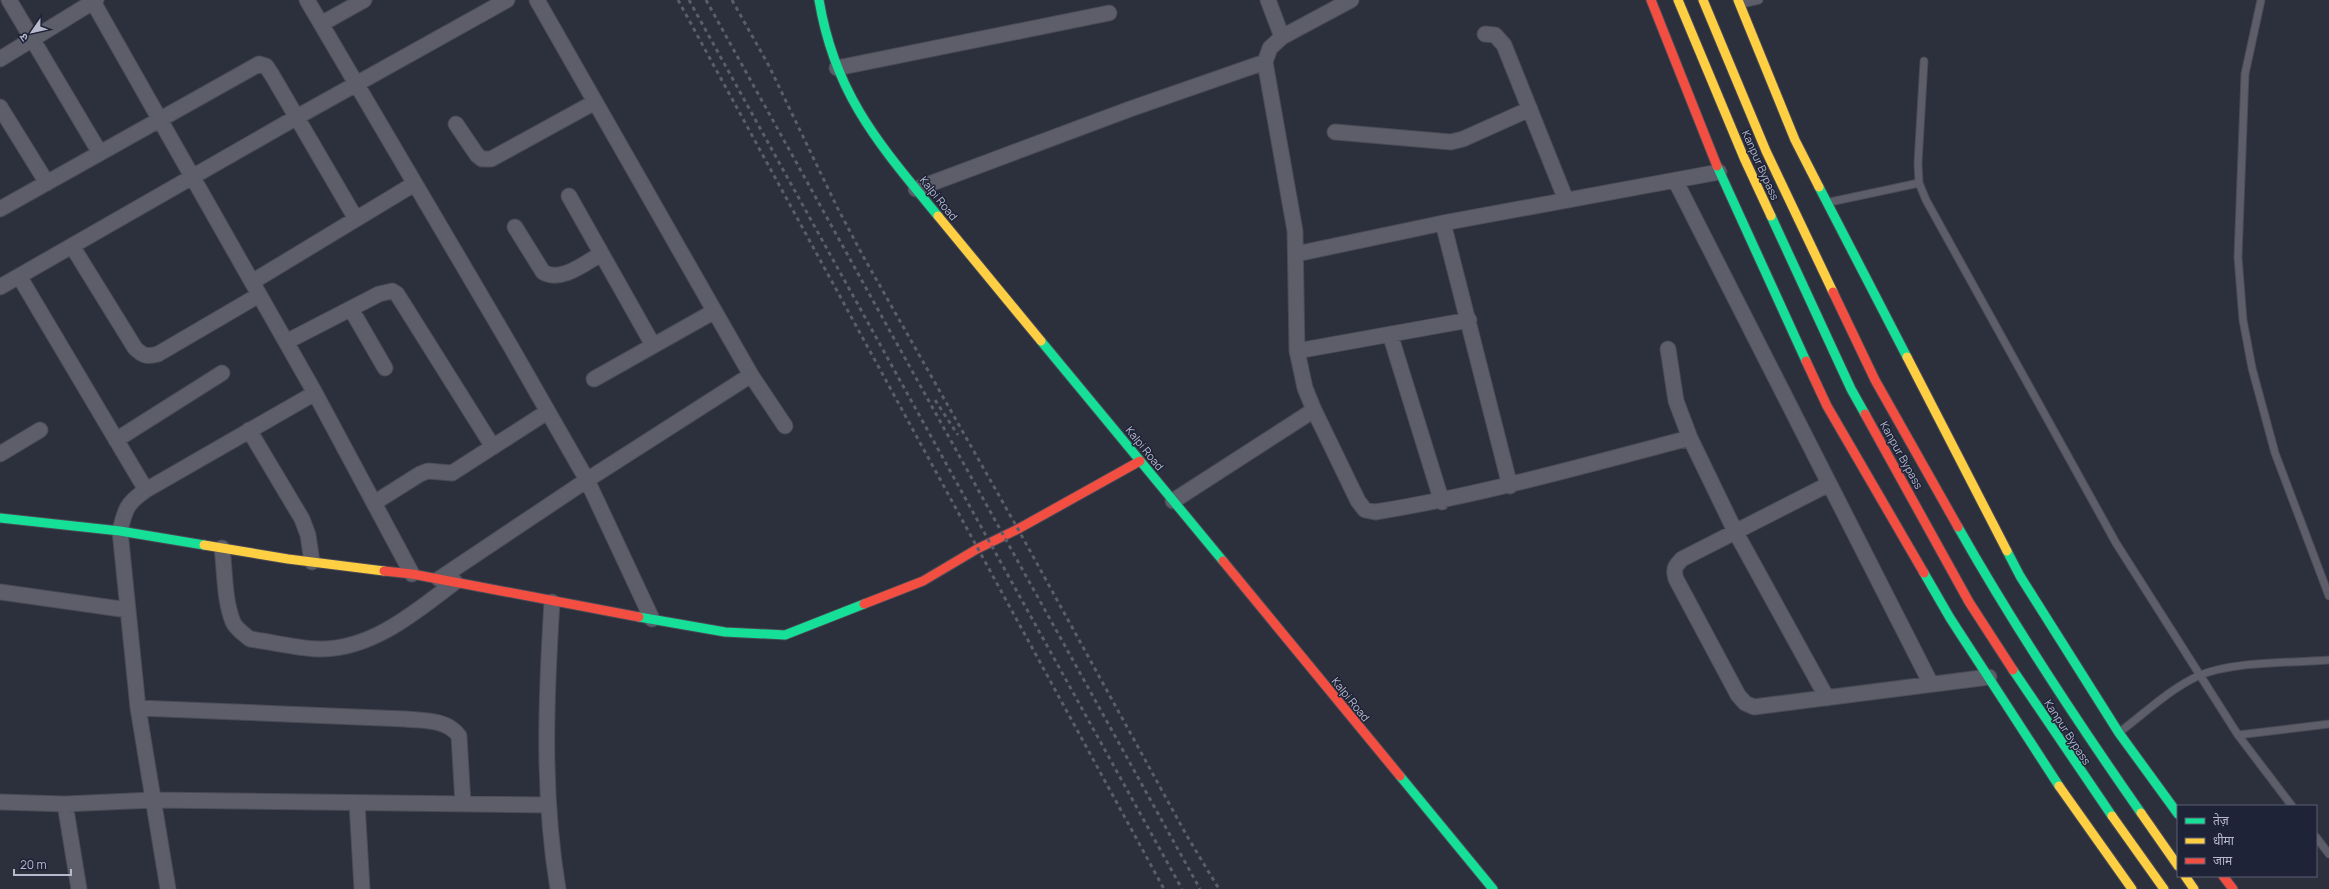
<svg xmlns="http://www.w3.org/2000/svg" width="2329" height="889" font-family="Manrope,'Noto Sans Devanagari',sans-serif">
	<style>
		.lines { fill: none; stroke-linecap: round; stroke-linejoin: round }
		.lane-casing { stroke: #484b55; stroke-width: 9 }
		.street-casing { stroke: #484b55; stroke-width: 17 }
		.fast-casing { stroke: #484b55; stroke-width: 11 }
		.slow-casing { stroke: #484b55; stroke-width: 11 }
		.jam-casing { stroke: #484b55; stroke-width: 11 }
		.lane { stroke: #5d5e69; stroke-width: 7 }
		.street { stroke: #5d5e69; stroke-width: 15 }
		.fast { stroke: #16e098; stroke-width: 9 }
		.slow { stroke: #ffcf43; stroke-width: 9 }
		.jam { stroke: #f24e42; stroke-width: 9 }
		.rail { stroke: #5b5d68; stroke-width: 3; stroke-dasharray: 4 4; stroke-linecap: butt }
		.labels { text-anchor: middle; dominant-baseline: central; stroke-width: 3; stroke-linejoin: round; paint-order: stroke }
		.street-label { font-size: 11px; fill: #b7bacc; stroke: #1e2337 }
	</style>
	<rect width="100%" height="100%" fill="#2c2f3c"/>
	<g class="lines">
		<defs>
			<path id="lane" d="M 2261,0 L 2245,74 L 2238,257 L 2243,320 L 2252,368 L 2275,453 L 2329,596
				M 1742,4 L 1759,0
				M 1924,61 L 1918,163 L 1919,183 L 1926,200 L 2116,543 L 2238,735 L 2292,806
				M 1830,202 L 1919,183
				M 2121,731 C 2146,712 2170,689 2198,676 C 2232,661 2291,663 2329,660
				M 2238,735 L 2329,724
				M 2316,837 L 2329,854"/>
			<path id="street" d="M 9,0 L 100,153
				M 92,0 L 315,393 L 412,574
				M 307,0 L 511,347 L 587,480 L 652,619
				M 1268,0 L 1282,37
				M 1351,0 L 1282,37 L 1270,48 L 1265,62 L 1295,231 L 1297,351 L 1305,388 L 1314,410 L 1358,501 L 1365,510 L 1375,512 C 1482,495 1585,465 1690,438
				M 321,24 L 364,0
				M 1485,34 L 1495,35 L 1504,45 L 1566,200
				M 0,59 L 96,0
				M 837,68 L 1109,13
				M 0,107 L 47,183
				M 456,124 L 477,155 L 482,159 L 491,159 L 595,102
				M 1335,132 L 1451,142 L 1463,139 L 1530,109
				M 1675,180 L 1931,684
				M 916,189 L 1130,109 L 1265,62
				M 569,196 L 653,345
				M 0,209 L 259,64 L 266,66 L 272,75 L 356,219
				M 1443,223 L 1510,486
				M 515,227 L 543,272 C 561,283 585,263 601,254
				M 72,246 L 135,348 C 143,356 147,357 158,354 L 259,295
				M 1296,254 L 1443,223 L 1719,172
				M 19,276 L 146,490
				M 252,282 L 414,184
				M 0,287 L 297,117 L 507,0
				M 351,309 L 385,368
				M 1390,334 L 1442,502
				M 286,342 L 379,294 L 392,291 L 397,294 L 493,447
				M 1668,349 L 1676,401 L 1690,438 L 1735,531 L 1827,698
				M 1297,351 L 1469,320
				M 751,375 L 785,426
				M 594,379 L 713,312
				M 249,430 L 302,519 L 308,535 L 312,562
				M 116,440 L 222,373
				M 0,454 L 40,430
				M 1829,484 L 1682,559 C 1675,566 1673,569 1676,579 L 1738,695 L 1745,703 L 1754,707 L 1989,677
				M 1173,501 L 1314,410
				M 374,503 L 420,474 L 428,471 L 452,473 L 547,412
				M 222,548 C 225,571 224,600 233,622 C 236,629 244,634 250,639 C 272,642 295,648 317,649 C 370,651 416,612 455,582
				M 439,579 L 587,480 L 751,375 L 537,0
				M 0,592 L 128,610
				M 552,602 C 546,698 542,794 558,889
				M 138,708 L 405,719 C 424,721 447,719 459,736 L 463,804
				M 0,802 L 65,804 L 153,800 L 548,805
				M 357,803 L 362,889
				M 65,804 L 79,889
				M 168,889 L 138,708 L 120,531 C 125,509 127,503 146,490 L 315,393"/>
			<path id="fast" d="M 819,0 C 835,95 879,144 938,216
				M 1717,166 L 1806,361
				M 1819,187 L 1907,357
				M 1771,216 L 1851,389 L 1865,414
				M 1041,341 L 1223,561
				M 0,518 L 120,531 L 204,545
				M 1958,527 C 2014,626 2076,720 2141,813
				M 2007,551 L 2020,576 L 2119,733 L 2178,814
				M 1924,573 L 1950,618 L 2059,786
				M 639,617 L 725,632 L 785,635 L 864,604
				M 2013,670 L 2112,816
				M 1400,776 L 1493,889"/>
			<path id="slow" d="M 1678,0 L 1744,158 L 1771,216
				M 1703,0 L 1766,151 L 1833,292
				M 1738,0 L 1795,140 L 1819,187
				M 938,216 L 1041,341
				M 1907,357 L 2007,551
				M 204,545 L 288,559 L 384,571
				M 2059,786 L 2132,889
				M 2141,813 L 2178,866
				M 2112,816 L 2164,889
				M 2185,876 L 2194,889"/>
			<path id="jam" d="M 1651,0 L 1717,166
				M 1833,292 L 1875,380 L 1958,527
				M 1806,361 L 1827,406 L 1924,573
				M 1865,414 L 1969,602 L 2013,670
				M 1223,561 L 1400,776
				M 384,571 L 412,574 L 639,617
				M 864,604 L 923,581 L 977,549 L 1018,529 L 1140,461
				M 2223,876 L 2233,889"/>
		</defs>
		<!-- lane casing -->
		<use href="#lane" class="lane-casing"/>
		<!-- street casing -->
		<use href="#street" class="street-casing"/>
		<!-- fast casing -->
		<use href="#fast" class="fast-casing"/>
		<!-- slow casing -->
		<use href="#slow" class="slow-casing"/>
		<!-- jam casing -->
		<use href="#jam" class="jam-casing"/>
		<!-- lane -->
		<use href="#lane" class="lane"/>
		<!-- street -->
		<use href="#street" class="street"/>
		<!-- fast -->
		<use href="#fast" class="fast"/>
		<!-- slow -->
		<use href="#slow" class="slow"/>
		<!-- jam -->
		<use href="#jam" class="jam"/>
		<!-- rail -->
		<path class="rail" d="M 678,0 L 1164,889
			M 689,0 L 1182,889
			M 706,0 L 1200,889
			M 732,0 L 769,66 L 837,207 L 863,256 L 1018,529 L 1187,836 L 1219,889
			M 935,400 L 958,435"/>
	</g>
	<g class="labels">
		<!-- street labels -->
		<g class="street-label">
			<text transform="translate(1761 165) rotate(66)">Kanpur Bypass</text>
			<text transform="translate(939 198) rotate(51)">Kalpi Road</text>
			<text transform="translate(1145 448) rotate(51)">Kalpi Road</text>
			<text transform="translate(1902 455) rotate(61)">Kanpur Bypass</text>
			<text transform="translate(1351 699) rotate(51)">Kalpi Road</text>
			<text transform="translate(2068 732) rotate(57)">Kanpur Bypass</text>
		</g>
	</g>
	<!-- legend -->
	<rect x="2177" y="805" width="140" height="72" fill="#1e2337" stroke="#5b5f73"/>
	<rect x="2185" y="818" width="20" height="6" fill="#16e098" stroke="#5b5f73"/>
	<text x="2213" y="825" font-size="12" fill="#b7bacc">तेज़</text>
	<rect x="2185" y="838" width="20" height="6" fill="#ffcf43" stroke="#5b5f73"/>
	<text x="2213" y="845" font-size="12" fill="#b7bacc">धीमा</text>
	<rect x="2185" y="858" width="20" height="6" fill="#f24e42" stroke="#5b5f73"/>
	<text x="2213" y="865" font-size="12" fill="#b7bacc">जाम</text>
	<!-- north arrow -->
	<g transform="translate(32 32) rotate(236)" stroke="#1e2337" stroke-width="3" paint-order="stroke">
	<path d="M0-3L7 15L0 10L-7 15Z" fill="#b7bacc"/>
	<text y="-6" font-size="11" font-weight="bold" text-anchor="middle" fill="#b7bacc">उ</text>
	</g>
	<!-- scale -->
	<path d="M14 869v6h57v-6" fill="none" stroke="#b7bacc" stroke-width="2"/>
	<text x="20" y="869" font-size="12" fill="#b7bacc" stroke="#1e2337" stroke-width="3" paint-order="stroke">20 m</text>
</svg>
